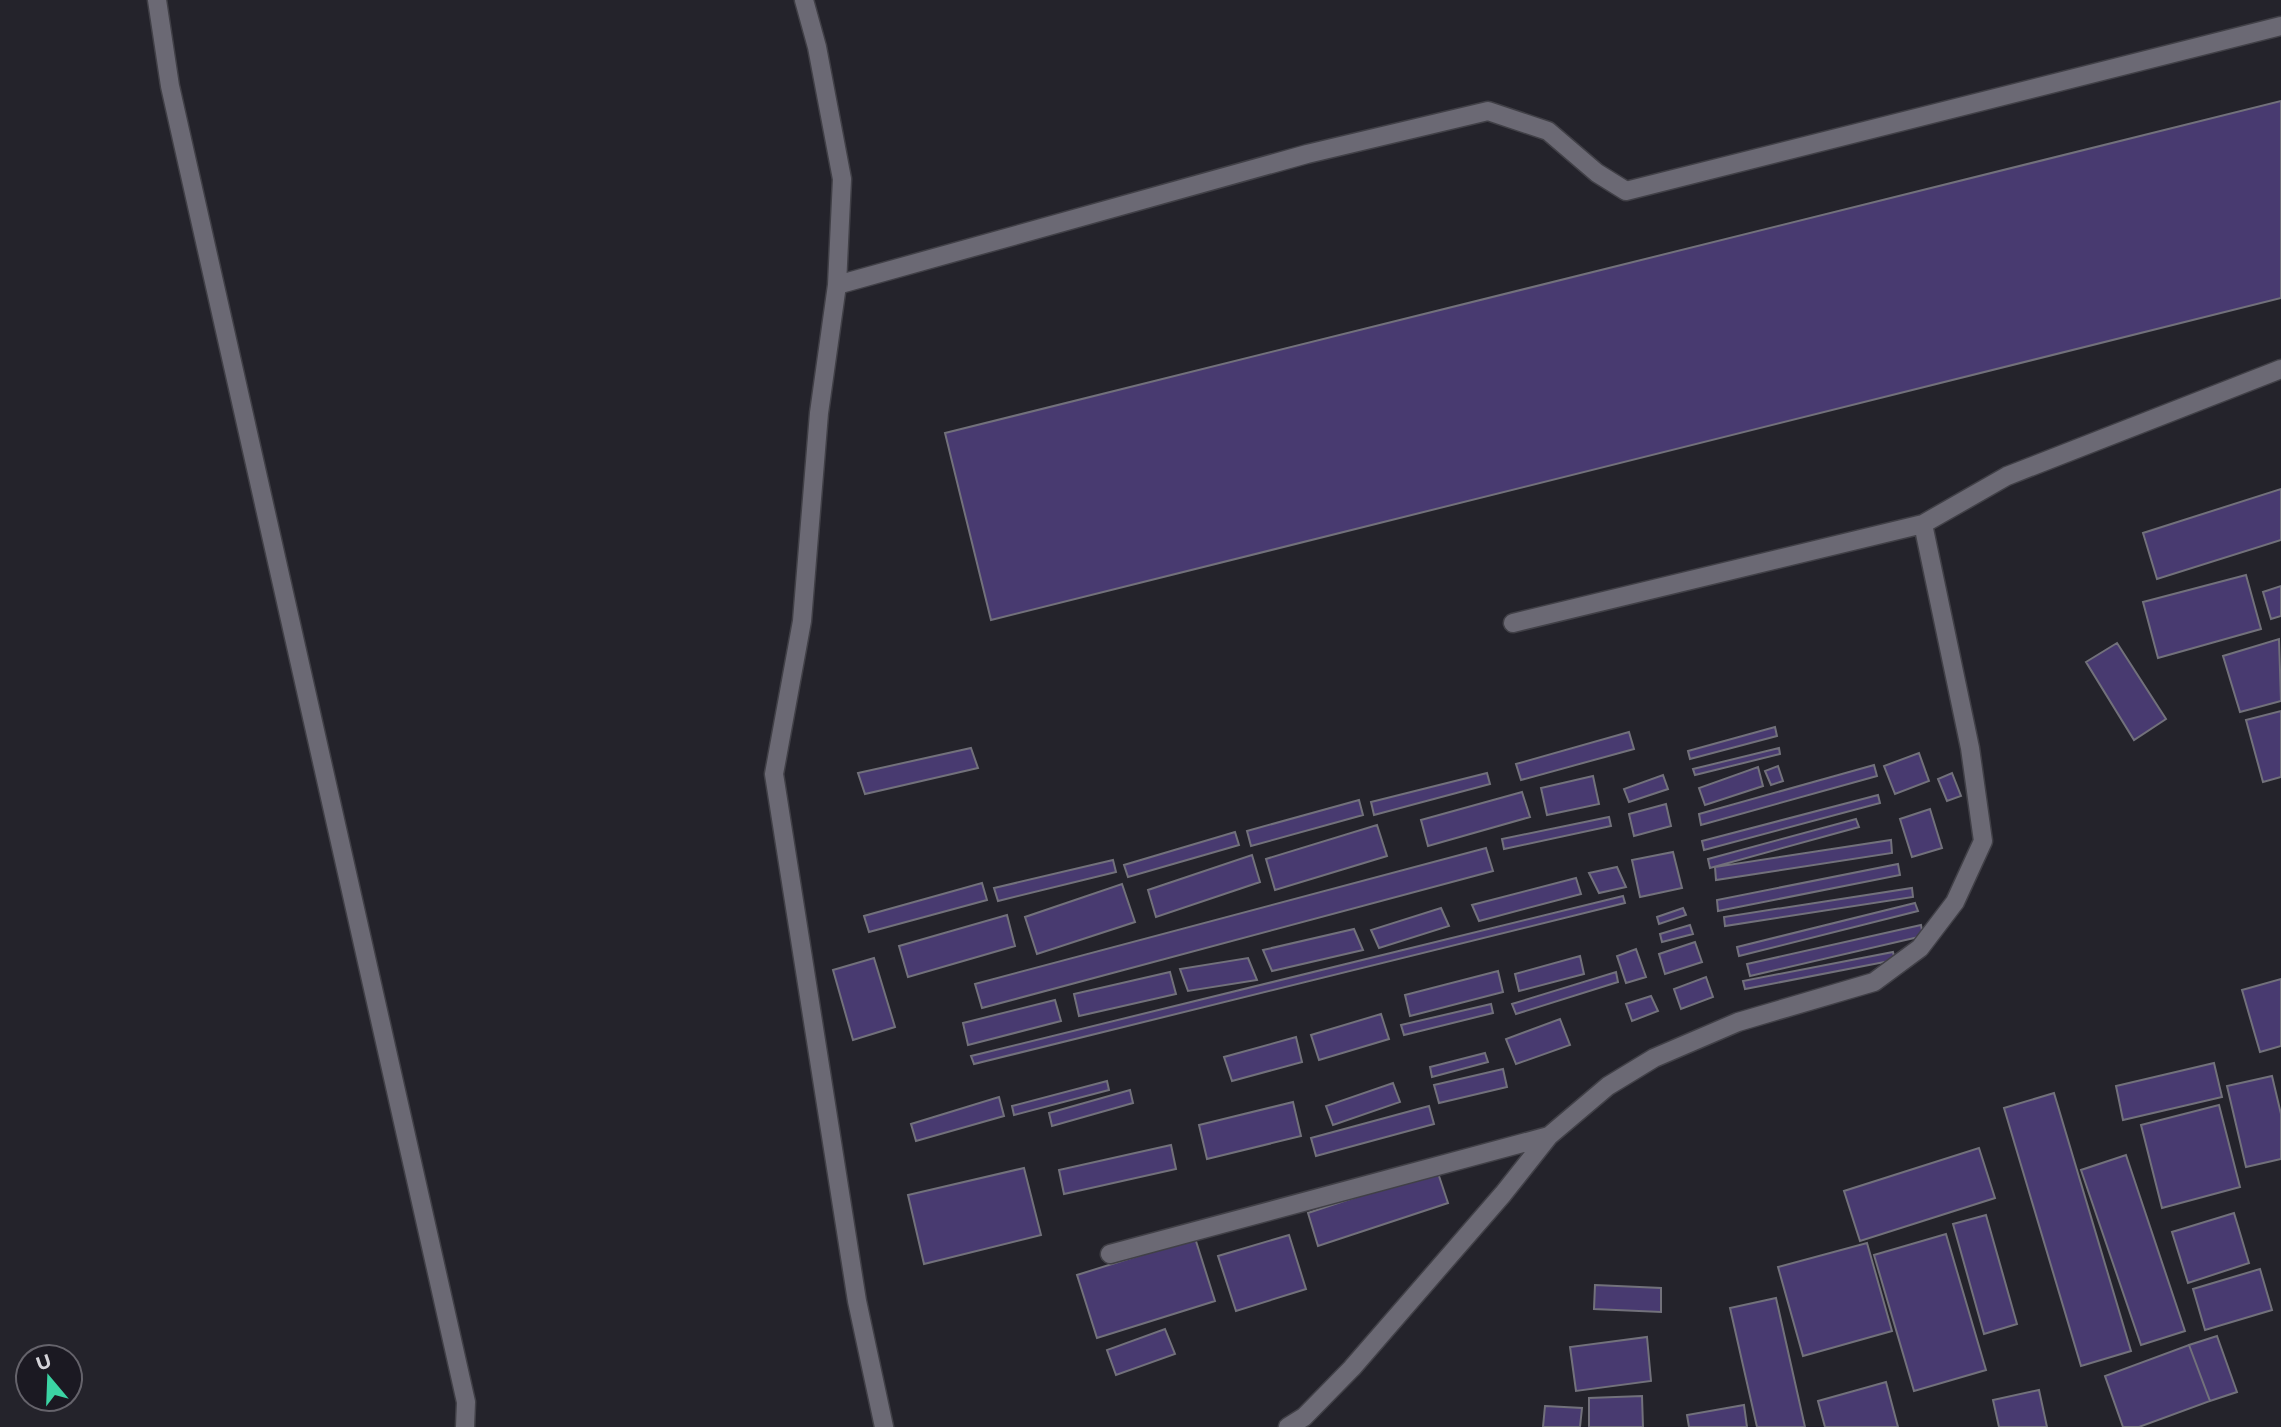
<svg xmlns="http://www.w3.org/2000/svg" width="2281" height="1427" font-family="Montserrat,sans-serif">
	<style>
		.building { fill: #483a70; stroke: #72717b; stroke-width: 2 }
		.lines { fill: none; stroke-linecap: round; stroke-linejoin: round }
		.lane-casing { stroke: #414047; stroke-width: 21 }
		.lane { stroke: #6b6974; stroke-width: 18 }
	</style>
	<rect width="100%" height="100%" fill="#24232b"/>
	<!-- building -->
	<path class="building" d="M 2281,101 L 2281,298 L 991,620 L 945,433 Z
		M 2281,489 L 2281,540 L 2157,579 L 2143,533 Z
		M 2246,575 L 2261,629 L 2158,658 L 2143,602 Z
		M 2281,586 L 2281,616 L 2271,619 L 2263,592 Z
		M 2279,639 L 2281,701 L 2240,712 L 2223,656 Z
		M 2117,643 L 2166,719 L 2134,740 L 2086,662 Z
		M 2281,711 L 2281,777 L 2263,782 L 2246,720 Z
		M 1775,727 L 1777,736 L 1690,759 L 1688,751 Z
		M 1629,732 L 1634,749 L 1521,780 L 1516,764 Z
		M 971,748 L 978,768 L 865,794 L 858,773 Z
		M 1779,748 L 1780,754 L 1695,775 L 1693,769 Z
		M 1919,753 L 1929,781 L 1895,794 L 1884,766 Z
		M 1874,765 L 1877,776 L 1701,825 L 1699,814 Z
		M 1778,766 L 1783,781 L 1771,785 L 1765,771 Z
		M 1758,767 L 1763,786 L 1705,805 L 1699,788 Z
		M 1487,773 L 1490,784 L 1374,815 L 1371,802 Z
		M 1952,773 L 1961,796 L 1947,801 L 1938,779 Z
		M 1663,775 L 1668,789 L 1629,802 L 1624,789 Z
		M 1593,776 L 1599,804 L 1547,815 L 1541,788 Z
		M 1522,792 L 1530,817 L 1428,846 L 1421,820 Z
		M 1878,795 L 1880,803 L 1704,850 L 1702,841 Z
		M 1359,800 L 1363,815 L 1251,846 L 1247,831 Z
		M 1666,804 L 1671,826 L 1634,836 L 1629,814 Z
		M 1930,809 L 1942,848 L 1912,857 L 1900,819 Z
		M 1609,817 L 1611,826 L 1504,849 L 1502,839 Z
		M 1856,819 L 1859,827 L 1710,868 L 1708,859 Z
		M 1377,825 L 1387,856 L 1275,890 L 1266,859 Z
		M 1235,832 L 1239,845 L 1128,877 L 1124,865 Z
		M 1891,840 L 1892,853 L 1716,880 L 1715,867 Z
		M 1486,848 L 1493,871 L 982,1008 L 975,984 Z
		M 1673,852 L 1682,888 L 1640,897 L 1632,860 Z
		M 1252,855 L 1260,882 L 1156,917 L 1148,890 Z
		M 1113,860 L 1116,872 L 998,901 L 994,888 Z
		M 1898,864 L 1900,875 L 1718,911 L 1717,900 Z
		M 1617,867 L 1626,887 L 1599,893 L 1589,873 Z
		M 1576,878 L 1581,894 L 1479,921 L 1472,905 Z
		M 982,883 L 987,900 L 869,932 L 864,916 Z
		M 1122,884 L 1135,922 L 1037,954 L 1025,917 Z
		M 1912,888 L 1913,897 L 1725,926 L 1724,917 Z
		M 1623,896 L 1625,903 L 974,1064 L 971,1056 Z
		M 1915,903 L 1918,911 L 1739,956 L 1737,947 Z
		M 1441,908 L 1449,926 L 1379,948 L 1371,930 Z
		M 1683,908 L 1686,915 L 1659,924 L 1657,917 Z
		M 1007,915 L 1015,946 L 908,977 L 899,946 Z
		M 1690,925 L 1693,934 L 1662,942 L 1660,934 Z
		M 1921,925 L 1923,936 L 1750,976 L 1747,964 Z
		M 1354,929 L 1363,950 L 1272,971 L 1263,950 Z
		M 1695,942 L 1702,962 L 1665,974 L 1659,954 Z
		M 1636,949 L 1646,977 L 1626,983 L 1617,956 Z
		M 1893,952 L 1895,960 L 1745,989 L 1743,981 Z
		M 1580,956 L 1584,974 L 1519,991 L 1515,974 Z
		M 874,958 L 895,1027 L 853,1040 L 833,970 Z
		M 1248,958 L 1257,980 L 1188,991 L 1180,969 Z
		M 1498,971 L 1503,992 L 1410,1016 L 1405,995 Z
		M 1170,972 L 1176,994 L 1079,1016 L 1074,994 Z
		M 1616,972 L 1618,982 L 1516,1014 L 1512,1004 Z
		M 1706,977 L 1713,997 L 1681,1009 L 1674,989 Z
		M 2281,979 L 2281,1046 L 2260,1052 L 2242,990 Z
		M 1651,996 L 1658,1011 L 1632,1021 L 1626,1004 Z
		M 1055,1000 L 1061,1021 L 968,1045 L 963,1023 Z
		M 1491,1004 L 1493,1013 L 1404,1035 L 1401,1025 Z
		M 1381,1014 L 1389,1039 L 1319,1060 L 1311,1035 Z
		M 1560,1019 L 1570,1045 L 1516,1064 L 1506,1039 Z
		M 1296,1037 L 1302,1062 L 1232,1081 L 1224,1057 Z
		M 1485,1053 L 1488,1062 L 1432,1077 L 1430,1067 Z
		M 2214,1063 L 2222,1097 L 2123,1120 L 2116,1086 Z
		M 1503,1069 L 1507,1087 L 1439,1103 L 1434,1085 Z
		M 2272,1076 L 2281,1114 L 2281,1159 L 2246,1167 L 2227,1086 Z
		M 1107,1081 L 1109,1090 L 1014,1115 L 1012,1106 Z
		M 1393,1083 L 1400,1102 L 1333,1125 L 1326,1106 Z
		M 1130,1090 L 1133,1103 L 1052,1126 L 1049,1113 Z
		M 2054,1093 L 2131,1351 L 2081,1366 L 2004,1108 Z
		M 999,1097 L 1004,1116 L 916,1141 L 911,1124 Z
		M 1293,1102 L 1301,1136 L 1207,1159 L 1199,1125 Z
		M 2219,1105 L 2240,1187 L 2162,1208 L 2141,1125 Z
		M 1429,1106 L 1434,1124 L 1316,1156 L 1311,1138 Z
		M 1171,1145 L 1176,1169 L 1064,1194 L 1059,1170 Z
		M 1979,1148 L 1995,1198 L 1860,1241 L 1844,1191 Z
		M 2126,1155 L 2185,1331 L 2141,1345 L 2081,1170 Z
		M 1024,1168 L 1041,1235 L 924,1264 L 908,1195 Z
		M 1437,1170 L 1448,1203 L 1318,1246 L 1308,1213 Z
		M 2234,1213 L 2249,1263 L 2188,1283 L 2172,1232 Z
		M 1986,1215 L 2017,1324 L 1984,1334 L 1953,1224 Z
		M 1946,1234 L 1986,1370 L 1914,1391 L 1874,1255 Z
		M 1289,1235 L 1306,1289 L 1236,1311 L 1218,1256 Z
		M 1195,1238 L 1215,1301 L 1097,1338 L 1077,1275 Z
		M 1867,1243 L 1892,1331 L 1803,1356 L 1778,1267 Z
		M 2260,1269 L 2272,1310 L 2205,1330 L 2193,1289 Z
		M 1595,1285 L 1661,1288 L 1661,1312 L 1594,1309 Z
		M 1776,1298 L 1805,1427 L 1757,1427 L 1730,1308 Z
		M 1165,1329 L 1175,1354 L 1116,1375 L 1107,1350 Z
		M 2217,1336 L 2237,1392 L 2210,1401 L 2189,1345 Z
		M 1647,1337 L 1651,1381 L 1576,1391 L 1570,1347 Z
		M 2189,1345 L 2210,1401 L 2139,1427 L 2123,1427 L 2105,1376 Z
		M 1886,1382 L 1898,1427 L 1825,1427 L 1818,1401 Z
		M 2039,1390 L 2047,1427 L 1999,1427 L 1993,1400 Z
		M 1642,1396 L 1643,1427 L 1589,1427 L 1589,1398 Z
		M 1744,1405 L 1747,1427 L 1689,1427 L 1687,1415 Z
		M 1545,1406 L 1582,1408 L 1580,1427 L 1543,1427 Z"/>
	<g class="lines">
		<defs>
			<path id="lane" d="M 157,0 L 170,86 L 466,1402 L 465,1427
				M 804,0 L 817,47 L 842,179 L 837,285 L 819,413 L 802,621 L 774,774 L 857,1301 L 884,1427
				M 837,285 L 1307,154 L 1488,111 L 1548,131 L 1597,173 L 1626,191 L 2281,26
				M 1513,623 L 1923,524 L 2007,476 L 2281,369
				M 1110,1254 L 1549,1136
				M 1288,1427 L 1304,1417 L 1352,1368 L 1503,1194 L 1549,1136 L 1608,1086 L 1654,1058 L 1738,1022 L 1874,982 L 1920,948 L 1955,902 L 1983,841 L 1970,748 L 1923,524"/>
		</defs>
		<!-- lane casing -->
		<use href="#lane" class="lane-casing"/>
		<!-- lane -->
		<use href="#lane" class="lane"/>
	</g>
	<!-- north arrow -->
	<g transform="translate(49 1378) rotate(341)"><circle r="33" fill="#1b1922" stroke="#65636b" stroke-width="2"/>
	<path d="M0-5L12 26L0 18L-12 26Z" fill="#3bd4a4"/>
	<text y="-10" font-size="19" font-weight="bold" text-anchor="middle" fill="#d4d3d9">U</text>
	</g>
</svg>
